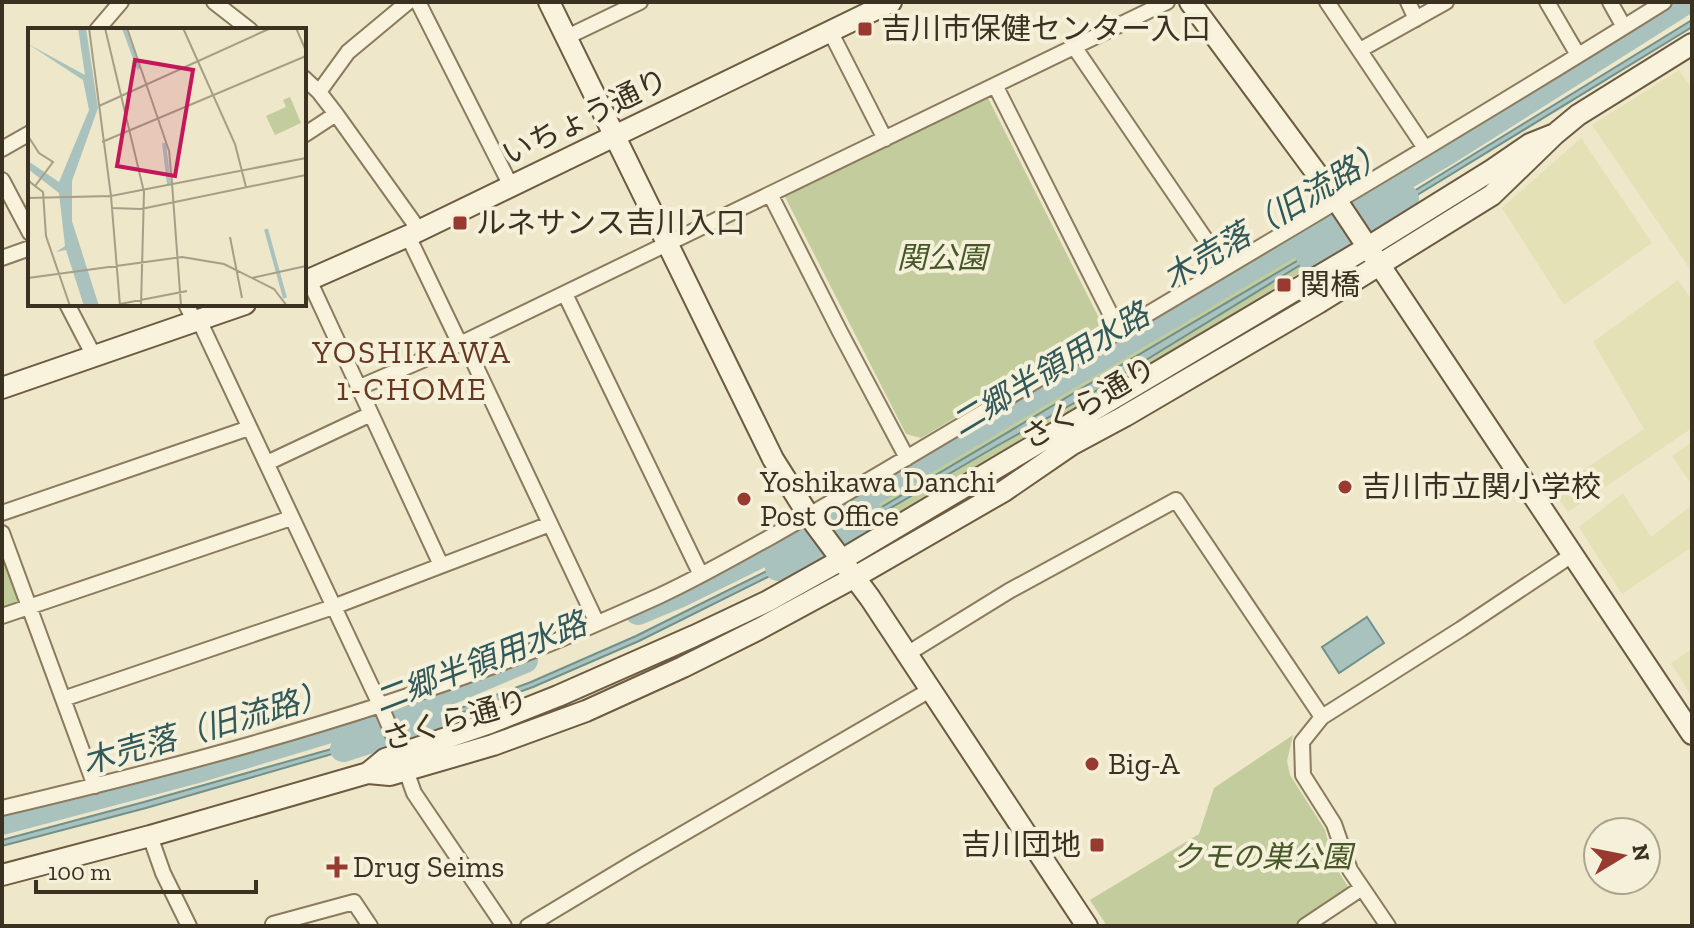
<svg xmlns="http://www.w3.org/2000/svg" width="1694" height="928" font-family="'Zilla Slab','Noto Sans JP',serif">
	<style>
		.farmland { fill: #e4e1b6 }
		.green { fill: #c2cc9d }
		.water { fill: #aac2be; stroke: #70918c; stroke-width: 2 }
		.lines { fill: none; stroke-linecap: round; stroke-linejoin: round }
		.river { stroke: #aac2be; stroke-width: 26 }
		.street-casing { stroke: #8a7a5e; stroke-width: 18 }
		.secondary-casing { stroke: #6c5b41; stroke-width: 24 }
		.street { stroke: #f9f3dd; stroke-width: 14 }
		.secondary { stroke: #f9f3dd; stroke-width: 20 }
		.poi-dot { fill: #983a2f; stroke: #f5f0d9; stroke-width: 3 }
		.labels { text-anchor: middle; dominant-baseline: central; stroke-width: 8; stroke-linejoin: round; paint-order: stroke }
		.poi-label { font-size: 30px; fill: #3b3121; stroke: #f5f0d9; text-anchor: start }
		.street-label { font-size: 30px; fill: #3b3121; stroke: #f5f0d9 }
		.park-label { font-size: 30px; font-style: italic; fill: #465728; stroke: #f5f0d9 }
		.water-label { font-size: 32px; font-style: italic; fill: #31585a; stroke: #f5f0d9 }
		.neighbourhood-label { font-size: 32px; letter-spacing: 2px; fill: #673721; stroke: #f5f0d9 }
		.inset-river { fill: none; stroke: #aac2be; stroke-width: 4 }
		.inset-road { fill: none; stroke: #a69e86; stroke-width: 2 }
		.view { fill: #c2185b; fill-opacity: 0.15; stroke: #c2185b; stroke-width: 4 }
		.inset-edge { fill: none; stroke: #3b3121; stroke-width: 4 }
	</style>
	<rect width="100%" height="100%" fill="#eee7c9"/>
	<!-- farmland -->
	<path class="farmland" d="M 1679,70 L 1692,89 L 1692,272 L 1592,125 Z
		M 1581,138 L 1652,243 L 1564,305 L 1502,208 Z
		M 1678,280 L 1692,300 L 1692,428 L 1568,512 L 1553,491 L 1644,429 L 1593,342 Z
		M 1692,442 L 1692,485 L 1672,456 Z
		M 1623,493 L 1651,537 L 1692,505 L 1692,547 L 1622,594 L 1579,527 Z
		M 1692,649 L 1692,697 L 1671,663 Z"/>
	<!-- green -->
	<path class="green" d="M 988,98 L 1100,320 L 1098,332 L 921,438 L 906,434 L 784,195 Z
		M 1325,216 L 1344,246 L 1018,443 L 847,543 L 823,513 Z
		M 2,556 L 19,599 L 15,605 L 2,610 Z
		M 1293,735 L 1287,761 L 1290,775 L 1325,830 L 1334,864 L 1350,890 L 1296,926 L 1107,926 L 1090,900 L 1199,834 L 1214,788 Z"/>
	<!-- water -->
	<path class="water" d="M 1692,20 L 1692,27 L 1378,219 L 1375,215 Z
		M 1339,236 L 1341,240 L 1094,392 L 995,447 L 846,534 L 843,530 Z
		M 807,551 L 810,556 L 639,641 L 533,687 L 411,731 L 409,727 L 531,682 L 636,636 Z
		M 1367,617 L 1384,643 L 1339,673 L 1322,647 Z
		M 374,737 L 377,741 L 146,808 L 2,846 L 2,840 L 144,802 Z"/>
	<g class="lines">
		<!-- river -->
		<path class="river" d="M 1309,256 L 1406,198
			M 778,568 L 817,549 L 873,516
			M 638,612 L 679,595 L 801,535 L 1449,151 L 1685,2
			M 343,749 L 443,717
			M 2,822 L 194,771 L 433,699 L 525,660"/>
		<defs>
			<path id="street" d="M 214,2 L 250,30
				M 418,2 L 511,186
				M 1327,2 L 1425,148
				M 1408,2 L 1416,19
				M 1547,2 L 1578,55
				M 1610,2 L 1624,27
				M 97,30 L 121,2
				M 830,31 L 885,139
				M 567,37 L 640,2
				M 1075,48 L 1225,268
				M 1360,50 L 1446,2
				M 304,78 L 319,92 L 336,114 L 419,230
				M 995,85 L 1119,331
				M 319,92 L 348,52 L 408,2
				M 304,135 L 336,114
				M 2,149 L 30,133
				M 2,180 L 30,233
				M 770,194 L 840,332 L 907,458
				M 408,236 L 457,338 L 468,350 L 597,623
				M 2,258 L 30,248
				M 309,280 L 441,565
				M 565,294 L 701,575
				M 67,304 L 94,356
				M 186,304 L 195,322
				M 199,320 L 382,709 L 396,742 L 414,793 L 504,926
				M 360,387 L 462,343 L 1167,2
				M 267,463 L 371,414
				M 2,513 L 249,428
				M 2,533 L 95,786
				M 2,616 L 291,518
				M 907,654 L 1009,591 L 1176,500 L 1322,717
				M 63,699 L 333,607 L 550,524
				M 2,808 C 172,768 341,723 504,662 C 556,642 608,619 659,596 C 698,578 736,556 774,535 C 872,480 968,421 1064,364 C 1265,244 1466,126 1664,2
				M 150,836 L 163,873 L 189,926
				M 274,926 L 273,924 L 354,902 L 370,926
				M 528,926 L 636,861 L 930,690
				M 1305,926 L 1362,888
				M 1388,926 L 1350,870 L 1334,824 L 1303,775 L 1302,742 L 1322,717 L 1461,629 L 1572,555"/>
			<path id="secondary" d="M 549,2 L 773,459 L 809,516 L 870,598 L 1087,926
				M 1190,2 L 1337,201 L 1692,734
				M 304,282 L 408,236 L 891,2
				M 2,388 L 245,304
				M 368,773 L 390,775 L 493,745 L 586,711 L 683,667 L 759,629 L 855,577 L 1004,491 L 1071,445 L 1125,416 L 1318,303 L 1492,195 L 1555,134 L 1578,115 L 1692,44
				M 2,875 L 150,836 L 368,773 L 385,759 L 490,723 L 558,696 L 694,636 L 768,601 L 843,559 L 1368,247 L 1492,170 L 1530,144 L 1555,134"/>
		</defs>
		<!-- street casing -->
		<use href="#street" class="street-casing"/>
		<!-- secondary casing -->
		<use href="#secondary" class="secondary-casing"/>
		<!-- street -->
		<use href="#street" class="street"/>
		<!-- secondary -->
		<use href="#secondary" class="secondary"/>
	</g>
	<!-- markers -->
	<g class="poi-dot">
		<rect x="857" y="21" width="16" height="16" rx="4"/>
		<rect x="452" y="215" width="16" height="16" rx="4"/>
		<rect x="1276" y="277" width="16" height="16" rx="4"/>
		<circle cx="1345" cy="487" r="8"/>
		<circle cx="744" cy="499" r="8"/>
		<circle cx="1092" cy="764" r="8"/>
		<rect x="1089" y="837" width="16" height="16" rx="4"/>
		<path d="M333 855h8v8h8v8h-8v8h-8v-8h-8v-8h8z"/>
	</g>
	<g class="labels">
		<!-- poi labels -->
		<g class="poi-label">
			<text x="881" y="29">吉川市保健センター入口</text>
			<text x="476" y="223">ルネサンス吉川入口</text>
			<text x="1300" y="285">関橋</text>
			<text x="760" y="482">Yoshikawa Danchi<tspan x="760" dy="34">Post Office</tspan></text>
			<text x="1361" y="487">吉川市立関小学校</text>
			<text x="1108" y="764">Big-A</text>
			<text x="1081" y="845" text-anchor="end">吉川団地</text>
			<text x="353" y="867">Drug Seims</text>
		</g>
		<!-- street labels -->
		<g class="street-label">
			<text transform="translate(585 117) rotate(-26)">いちょう通り</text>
			<text transform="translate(1089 403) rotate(-31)">さくら通り</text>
			<text transform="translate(455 720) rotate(-16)">さくら通り</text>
		</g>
		<!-- park labels -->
		<g class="park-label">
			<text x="942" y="258">関公園</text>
			<text x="1262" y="857">クモの巣公園</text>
		</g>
		<!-- water labels -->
		<g class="water-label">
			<text transform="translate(1275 215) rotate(-31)">木売落（旧流路）</text>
			<text transform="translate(1050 369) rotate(-31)">二郷半領用水路</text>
			<text transform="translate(480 662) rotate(-21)">二郷半領用水路</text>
			<text transform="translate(206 728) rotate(-16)">木売落（旧流路）</text>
		</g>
		<!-- neighbourhood labels -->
		<g class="neighbourhood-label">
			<text x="412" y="352">YOSHIKAWA<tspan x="412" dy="37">1-CHOME</tspan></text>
		</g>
	</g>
	<!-- overview -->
	<g transform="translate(28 28)">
		<rect width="278" height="278" fill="#eee7c9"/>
		<path d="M 262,69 L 273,95 L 247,107 L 238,88 L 258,79 L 255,72 Z" fill="#c2cc9d"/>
		<path d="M 50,0 L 58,0 L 70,80 L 44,153 L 44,193 L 71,278 L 56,278 L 38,222 L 28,224 L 37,218 L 31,165 L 0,141 L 0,133 L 31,154 L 61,82 L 55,52 L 0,16 L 57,47 Z" fill="#aac2be"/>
		<path class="inset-river" d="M 96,0 L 111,41M 136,115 L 141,156M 238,201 L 257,270"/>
		<path class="inset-road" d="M 61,0 L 83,168M 77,0 L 116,164 L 113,278M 99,0 L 141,123M 155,0 L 207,116 L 218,159M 268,0 L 278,23M 71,78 L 243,0M 0,108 L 11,125 L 25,134 L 7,158 L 0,152M 74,114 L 278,28M 141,122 L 144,155M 144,155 L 153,278M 7,158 L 15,164 L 18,208 L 42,278M 83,168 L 92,278M 0,170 L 83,168 L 278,130M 83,180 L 113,181 L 278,147M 202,209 L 214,270M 0,250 L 154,229 L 196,236 L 246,261 L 259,278M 224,250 L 278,238M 92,276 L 159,263"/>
		<path class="view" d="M 107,32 L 165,42 L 147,148 L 89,138 Z"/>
		<rect width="278" height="278" class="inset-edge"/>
	</g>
	<!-- border -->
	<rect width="1694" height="928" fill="none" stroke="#3b3121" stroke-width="8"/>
	<!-- north arrow -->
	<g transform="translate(1622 856) rotate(80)"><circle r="38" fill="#f5f0d9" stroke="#aba48f" stroke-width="2"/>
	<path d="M0-6L14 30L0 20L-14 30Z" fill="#983a2f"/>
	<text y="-12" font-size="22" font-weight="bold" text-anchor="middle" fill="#3b3121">N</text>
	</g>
	<!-- scale -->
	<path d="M36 880v12h220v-12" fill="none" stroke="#3b3121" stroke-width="4"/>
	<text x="48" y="880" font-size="24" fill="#3b3121" stroke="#f5f0d9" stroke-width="6" paint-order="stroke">100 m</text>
</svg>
